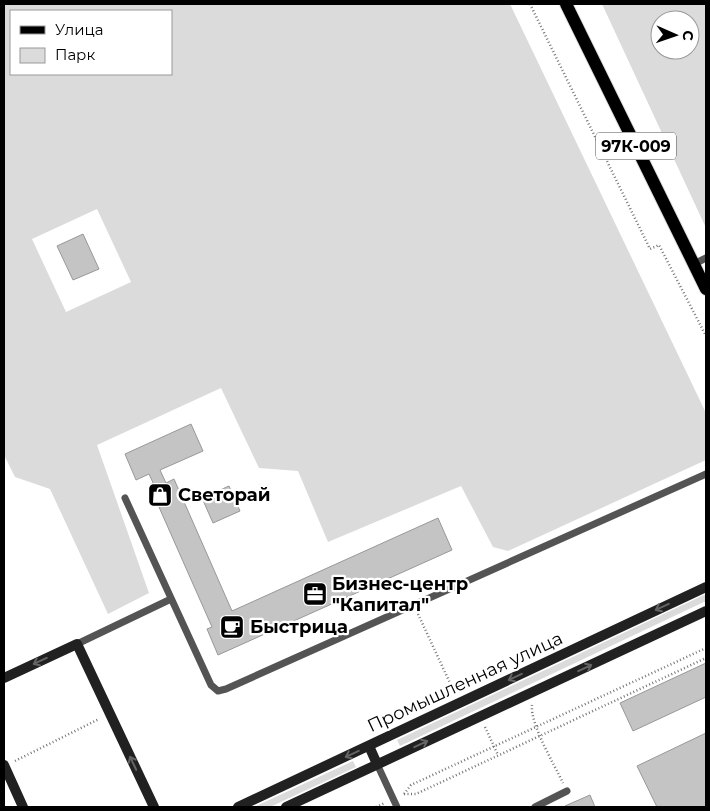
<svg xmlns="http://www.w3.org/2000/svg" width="710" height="811" font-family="Montserrat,sans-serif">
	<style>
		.green { fill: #dbdbdb; fill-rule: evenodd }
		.building { fill: #c4c4c4; stroke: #989898 }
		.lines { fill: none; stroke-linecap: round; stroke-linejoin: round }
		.primary-casing { stroke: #dbdbdb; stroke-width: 14 }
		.path { stroke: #767676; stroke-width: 2.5; stroke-dasharray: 1 2.5; stroke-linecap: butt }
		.lane { stroke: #545454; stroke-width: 7 }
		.secondary { stroke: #212121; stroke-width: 10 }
		.primary { stroke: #000; stroke-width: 12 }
		.oneway { stroke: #646464 }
		.labels { text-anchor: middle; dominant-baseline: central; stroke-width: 4.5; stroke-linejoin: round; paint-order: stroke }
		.shield { fill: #fff; stroke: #4c4c4c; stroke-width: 1 }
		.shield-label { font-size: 16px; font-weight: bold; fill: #000 }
		.poi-label { font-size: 18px; font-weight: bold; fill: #000; stroke: #fff; text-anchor: start }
		.street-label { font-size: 18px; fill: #000; stroke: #fff }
	</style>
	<rect width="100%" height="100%" fill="#fff"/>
	<!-- green -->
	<path class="green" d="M 4,4 L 510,4 L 706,413 L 706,460 L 508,551 L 493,547 L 461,486 L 328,542 L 298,471 L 259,468 L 221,388 L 97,445 L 149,593 L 108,614 L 50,489 L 15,477 L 4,455 ZM 11,11 L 171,11 L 171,74 L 11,74 ZM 97,209 L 131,282 L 66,312 L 32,239 Z
		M 602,4 L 706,4 L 706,228 ZM 660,20 L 690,20 L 690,50 L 660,50 Z
		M 706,594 L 706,601 L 400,746 L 397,740 Z
		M 353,761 L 356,767 L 270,807 L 254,807 Z"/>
	<!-- building -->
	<path class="building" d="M 83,234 L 99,269 L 73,280 L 57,246 Z
		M 191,424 L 203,451 L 160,470 L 166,483 L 174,479 L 232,611 L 438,518 L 452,550 L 218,655 L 207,629 L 212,627 L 151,489 L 155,487 L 149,474 L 136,480 L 125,454 Z
		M 229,486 L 240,511 L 213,523 L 202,498 Z
		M 706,663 L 706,697 L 633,731 L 620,703 Z
		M 706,733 L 706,807 L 657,807 L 637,766 Z
		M 590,795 L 595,807 L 565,807 L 565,806 Z"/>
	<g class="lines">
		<defs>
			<path id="primary" d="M 566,4 L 706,289"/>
		</defs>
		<!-- primary casing -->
		<use href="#primary" class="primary-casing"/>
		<!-- path -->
		<path class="path" d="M 530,4 L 650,249 L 659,245 L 706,336
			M 418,614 L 450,683
			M 532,705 C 530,724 554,764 563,783
			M 485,727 L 498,755
			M 15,761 L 99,719
			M 404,794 L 411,785 L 706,648
			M 404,794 L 416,794 L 706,658
			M 376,807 L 385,803"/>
		<!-- lane -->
		<path class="lane" d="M 694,264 L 706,258
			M 125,498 L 211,685 L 218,691 L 226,689 L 706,474
			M 77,644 L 171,599
			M 377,764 L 397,807
			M 535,807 L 567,791"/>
		<!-- secondary -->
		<path class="secondary" d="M 4,678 L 77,644 L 154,807
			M 369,746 L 377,764
			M 4,765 L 23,807
			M 238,807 L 706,587
			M 286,807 L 706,611"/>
		<!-- primary -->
		<use href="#primary" class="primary"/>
	</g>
	<!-- one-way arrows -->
	<defs><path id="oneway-shaft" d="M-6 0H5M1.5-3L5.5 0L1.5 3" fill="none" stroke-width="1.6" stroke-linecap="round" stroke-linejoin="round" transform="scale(1.25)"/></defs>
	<g class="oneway">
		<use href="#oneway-shaft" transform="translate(662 607) rotate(155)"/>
		<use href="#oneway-shaft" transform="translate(40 661) rotate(155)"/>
		<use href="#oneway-shaft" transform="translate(585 668) rotate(-25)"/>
		<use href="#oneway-shaft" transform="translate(515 677) rotate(155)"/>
		<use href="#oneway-shaft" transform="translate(421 744) rotate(-25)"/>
		<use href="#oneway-shaft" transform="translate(352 754) rotate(155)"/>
		<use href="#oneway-shaft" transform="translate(133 763) rotate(-115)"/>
	</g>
	<!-- icons -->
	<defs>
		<symbol id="shop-square" viewBox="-11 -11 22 22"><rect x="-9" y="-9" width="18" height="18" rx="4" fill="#000" stroke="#fff"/><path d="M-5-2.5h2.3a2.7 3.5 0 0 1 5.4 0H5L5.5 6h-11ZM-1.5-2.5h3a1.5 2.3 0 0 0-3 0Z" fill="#fff"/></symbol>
		<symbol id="office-square" viewBox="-11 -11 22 22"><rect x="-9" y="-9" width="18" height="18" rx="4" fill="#000" stroke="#fff"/><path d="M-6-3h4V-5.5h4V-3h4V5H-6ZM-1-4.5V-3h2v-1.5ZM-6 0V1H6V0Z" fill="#fff"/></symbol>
		<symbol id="cafe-square" viewBox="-11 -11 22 22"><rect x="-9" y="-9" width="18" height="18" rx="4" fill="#000" stroke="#fff"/><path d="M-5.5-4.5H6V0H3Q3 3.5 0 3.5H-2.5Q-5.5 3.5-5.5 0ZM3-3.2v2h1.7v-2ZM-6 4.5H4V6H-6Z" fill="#fff"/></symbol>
	</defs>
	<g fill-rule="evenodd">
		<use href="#shop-square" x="146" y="481" width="28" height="28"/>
		<use href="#office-square" x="301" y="580" width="28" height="28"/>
		<use href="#cafe-square" x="218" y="613" width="28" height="28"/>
	</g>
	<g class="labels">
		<!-- shield labels -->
		<rect class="shield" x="596" y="132.5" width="80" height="27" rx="4"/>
		<g class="shield-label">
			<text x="636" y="146">97К-009</text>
		</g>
		<!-- poi labels -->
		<g class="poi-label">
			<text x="178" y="495">Светорай</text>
			<text x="332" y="584">Бизнес-центр<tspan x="332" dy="21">"Капитал"</tspan></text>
			<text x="250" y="627">Быстрица</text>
		</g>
		<!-- street labels -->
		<g class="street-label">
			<text transform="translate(465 682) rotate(-25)">Промышленная улица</text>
		</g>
	</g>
	<!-- border -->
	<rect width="710" height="811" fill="none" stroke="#000000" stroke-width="10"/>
	<!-- legend -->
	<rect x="10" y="10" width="162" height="65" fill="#ffffff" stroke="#999999"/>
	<rect x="20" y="26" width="25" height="8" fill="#000000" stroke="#999999"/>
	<text x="55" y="35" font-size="15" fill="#000000">Улица</text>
	<rect x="20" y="48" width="25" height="15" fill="#dbdbdb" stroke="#999999"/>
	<text x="55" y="60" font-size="15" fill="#000000">Парк</text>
	<!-- north arrow -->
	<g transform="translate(675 35) rotate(92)"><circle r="24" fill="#ffffff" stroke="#999999"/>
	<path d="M0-4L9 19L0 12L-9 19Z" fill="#000000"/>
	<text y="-8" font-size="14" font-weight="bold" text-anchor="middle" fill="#000000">С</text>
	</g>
</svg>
